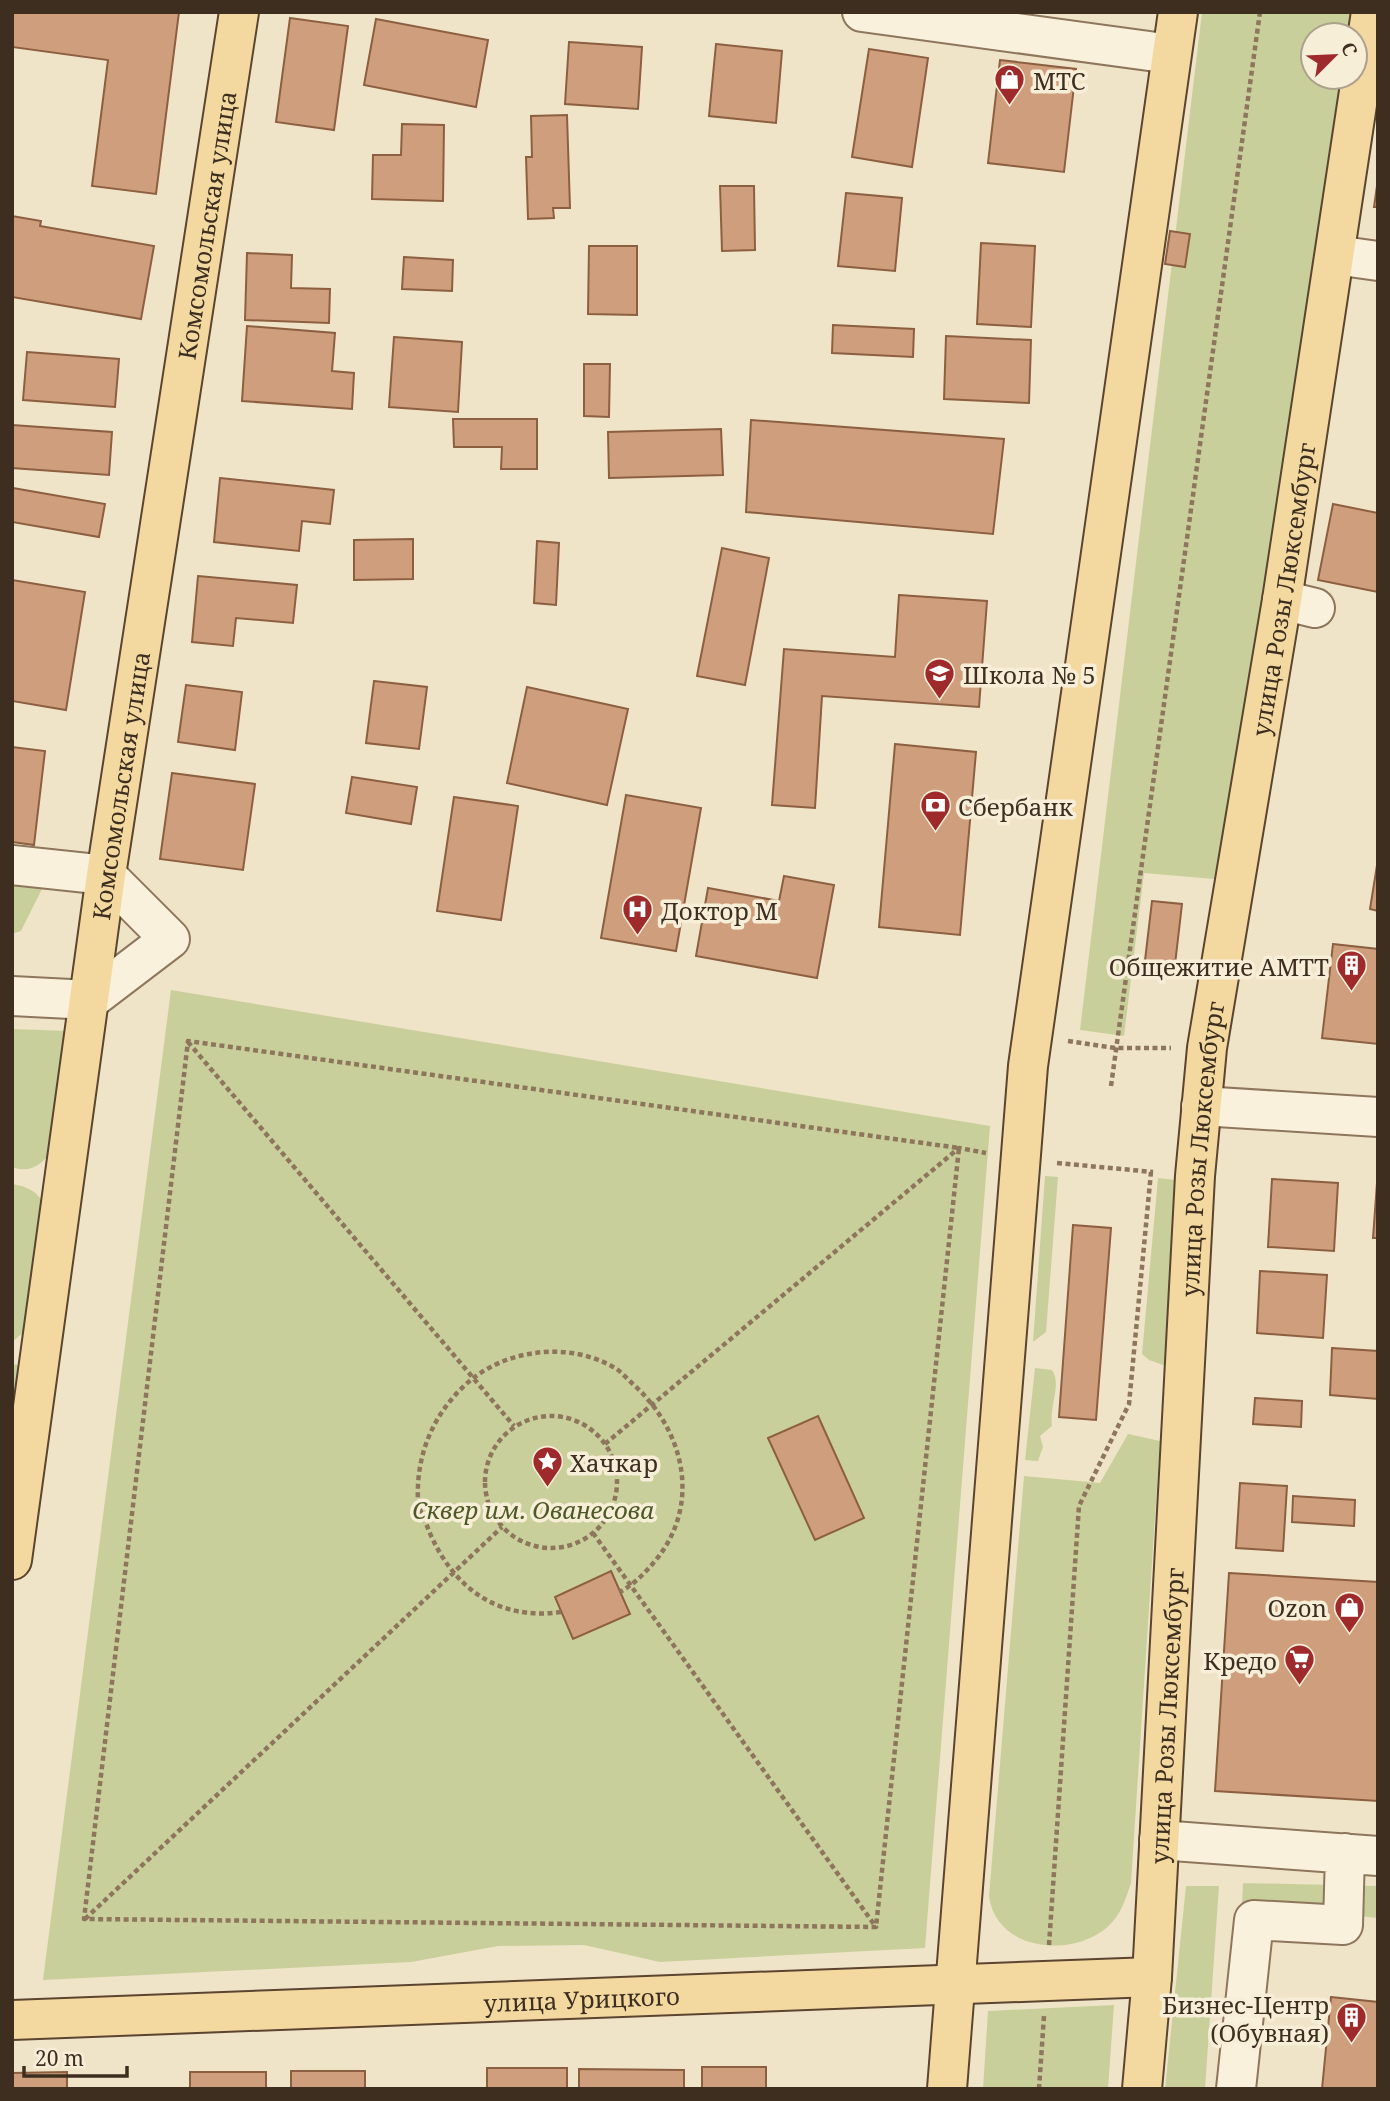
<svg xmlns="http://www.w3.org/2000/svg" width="1390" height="2101" font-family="'Noto Serif',serif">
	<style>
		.green { fill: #c9cf9b }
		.building { fill: #cf9f7d; stroke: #8d5f41; stroke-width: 2 }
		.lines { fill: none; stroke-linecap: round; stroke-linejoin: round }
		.minor-casing { stroke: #8d765c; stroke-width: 42 }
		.major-casing { stroke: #5b4430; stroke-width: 42 }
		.path { stroke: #8d765c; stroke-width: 4.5; stroke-dasharray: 5 3.5; stroke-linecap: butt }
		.minor { stroke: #faf1dc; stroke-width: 38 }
		.major { stroke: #f3d9a0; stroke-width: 38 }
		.labels { text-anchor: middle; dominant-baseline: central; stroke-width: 7; stroke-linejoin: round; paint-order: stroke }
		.poi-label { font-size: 24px; fill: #3d2e20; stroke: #f7eed8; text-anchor: start }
		.street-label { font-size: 24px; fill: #3d2e20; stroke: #f7eed8 }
		.park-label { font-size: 24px; font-style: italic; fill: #4d5a26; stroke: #f7eed8 }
	</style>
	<rect width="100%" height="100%" fill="#f0e4c8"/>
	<!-- green -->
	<path class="green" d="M 1202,12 L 1352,12 L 1348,35 L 1313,35 L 1313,77 L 1342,77 L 1225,880 L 1144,873 L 1124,1036 L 1080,1030 Z
		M 12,880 L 45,883 L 21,931 L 12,934 Z
		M 171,990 L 990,1126 L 925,1948 L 660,1962 L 584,1945 L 498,1946 L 411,1962 L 43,1980 Z
		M 12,1029 L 69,1031 L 53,1150 C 42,1164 31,1174 12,1167 Z
		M 1045,1176 L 1058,1177 L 1046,1332 L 1033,1342 Z
		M 1158,1178 L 1175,1180 L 1178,1190 L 1166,1366 L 1149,1360 L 1142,1354 Z
		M 12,1184 C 29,1187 38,1191 45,1207 L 24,1332 L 12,1342 Z
		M 12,1364 L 25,1366 L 12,1459 Z
		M 1035,1368 L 1052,1370 C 1062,1384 1049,1406 1052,1426 L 1040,1436 L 1043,1447 L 1038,1461 L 1025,1460 Z
		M 1128,1434 L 1160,1441 L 1131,1883 C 1124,1905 1117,1924 1096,1935 C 1057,1957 995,1945 989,1896 L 1024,1476 L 1100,1483 Z
		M 1243,1883 L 1378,1886 L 1378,1918 L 1242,1905 Z
		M 1186,1886 L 1219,1886 L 1205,2089 L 1165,2089 Z
		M 1114,2005 L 1108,2089 L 983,2089 L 988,2011 Z"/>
	<!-- building -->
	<path class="building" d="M 12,12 L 179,12 L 156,194 L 92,186 L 108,60 L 12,47 Z
		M 290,18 L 348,26 L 334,130 L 276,122 Z
		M 376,19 L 488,40 L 476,107 L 364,85 Z
		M 569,42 L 642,47 L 638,109 L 565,104 Z
		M 716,44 L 782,51 L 776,123 L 709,116 Z
		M 869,49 L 928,58 L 912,167 L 852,157 Z
		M 1000,60 L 1076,69 L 1064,172 L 988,163 Z
		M 567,115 L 570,208 L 553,208 L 554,218 L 528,219 L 526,157 L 532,157 L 531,116 Z
		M 402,124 L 444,125 L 443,201 L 372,199 L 373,155 L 401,155 Z
		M 1378,179 L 1378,207 L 1374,207 Z
		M 720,186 L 754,186 L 755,250 L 722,251 Z
		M 846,193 L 902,198 L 895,271 L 838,266 Z
		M 12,216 L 41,221 L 40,226 L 154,246 L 141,319 L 12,297 Z
		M 1170,231 L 1190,234 L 1185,267 L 1165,264 Z
		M 981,243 L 1035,246 L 1031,327 L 977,324 Z
		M 589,246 L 637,246 L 637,315 L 588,314 Z
		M 247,253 L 292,255 L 291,288 L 330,289 L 329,323 L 245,320 Z
		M 404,257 L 453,260 L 452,291 L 402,289 Z
		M 833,325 L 914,329 L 913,357 L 832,353 Z
		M 247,326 L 335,333 L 332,371 L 354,373 L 352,409 L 242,401 Z
		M 946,336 L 1031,340 L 1029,403 L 944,399 Z
		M 394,337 L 462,342 L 458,412 L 389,407 Z
		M 27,352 L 119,359 L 115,407 L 23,400 Z
		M 584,364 L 610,364 L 609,417 L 584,416 Z
		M 453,419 L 537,419 L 537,469 L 501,469 L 502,447 L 454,447 Z
		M 751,420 L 1004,439 L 993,534 L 746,512 Z
		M 12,425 L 112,432 L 109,475 L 12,468 Z
		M 721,429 L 723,475 L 609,478 L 608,432 Z
		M 220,478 L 334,490 L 330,524 L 302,521 L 299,551 L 214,542 Z
		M 13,488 L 105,504 L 99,537 L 12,522 Z
		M 1333,504 L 1378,513 L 1378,592 L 1318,580 Z
		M 413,539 L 413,579 L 354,580 L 354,540 Z
		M 537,541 L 559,543 L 556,605 L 534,603 Z
		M 722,548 L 769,558 L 745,685 L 697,676 Z
		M 198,576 L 297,585 L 293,623 L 236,618 L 233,646 L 192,642 Z
		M 12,580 L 85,592 L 66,710 L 12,701 Z
		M 899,595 L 987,601 L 979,707 L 822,696 L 815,808 L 772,805 L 784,649 L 895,657 Z
		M 374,681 L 427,687 L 419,749 L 366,743 Z
		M 186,685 L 242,692 L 235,750 L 178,742 Z
		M 527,687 L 628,709 L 607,805 L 507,783 Z
		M 895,744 L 976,752 L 960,935 L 879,927 Z
		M 12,747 L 45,751 L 34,845 L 12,842 Z
		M 172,773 L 255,784 L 243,870 L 160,859 Z
		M 352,777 L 417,787 L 411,824 L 346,813 Z
		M 626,795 L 701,808 L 676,951 L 601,938 Z
		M 454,797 L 518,806 L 501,920 L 437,911 Z
		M 1378,859 L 1378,911 L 1370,909 Z
		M 784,876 L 834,885 L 817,978 L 696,956 L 708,888 L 779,901 Z
		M 1152,901 L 1182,904 L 1174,973 L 1144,969 Z
		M 1333,944 L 1378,949 L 1378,1044 L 1322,1038 Z
		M 1272,1179 L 1338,1183 L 1334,1251 L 1268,1247 Z
		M 1377,1183 L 1378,1183 L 1378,1238 L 1373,1238 Z
		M 1073,1225 L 1111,1228 L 1096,1420 L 1059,1417 Z
		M 1260,1271 L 1327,1275 L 1323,1338 L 1257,1333 Z
		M 1332,1348 L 1378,1351 L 1378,1399 L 1330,1395 Z
		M 1255,1398 L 1302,1401 L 1301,1427 L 1253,1424 Z
		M 818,1416 L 864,1518 L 815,1540 L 768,1438 Z
		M 1240,1483 L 1287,1486 L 1283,1551 L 1236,1548 Z
		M 1293,1496 L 1355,1500 L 1354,1526 L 1292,1522 Z
		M 611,1571 L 630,1614 L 573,1639 L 555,1597 Z
		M 1229,1573 L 1378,1582 L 1378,1801 L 1215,1791 Z
		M 1331,1997 L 1378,2002 L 1378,2089 L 1322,2089 Z
		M 702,2067 L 766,2067 L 766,2089 L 702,2089 Z
		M 487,2068 L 567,2068 L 567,2089 L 487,2089 Z
		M 579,2069 L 684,2070 L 684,2089 L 579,2089 Z
		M 291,2071 L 365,2071 L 365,2089 L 291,2089 Z
		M 67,2072 L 67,2089 L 12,2089 L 12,2073 Z
		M 190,2072 L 266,2072 L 266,2089 L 190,2089 Z"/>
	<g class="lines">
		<defs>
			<path id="minor" d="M 862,12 L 1171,54
				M 1335,255 L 1378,261
				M 1282,600 L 1315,608
				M 12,865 L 106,875 L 170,939 L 90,1000 L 12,996
				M 1201,1106 L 1378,1117
				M 1159,1840 L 1378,1856
				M 1236,2089 L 1254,1920 L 1343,1925 L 1345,1853"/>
			<g id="major">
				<path id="s1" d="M 12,1560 L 106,875 L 239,12"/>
				<path id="s2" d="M 12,2020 L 1152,1977"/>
				<path d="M 947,2089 L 1028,1066 L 1178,12"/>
				<path id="s3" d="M 1142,2089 L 1152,1977 L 1195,1176 L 1207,1048 L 1282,600 L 1371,12"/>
			</g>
		</defs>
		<!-- minor casing -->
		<use href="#minor" class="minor-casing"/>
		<!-- major casing -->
		<use href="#major" class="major-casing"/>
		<!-- path -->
		<path class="path" d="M 1068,1041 L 1115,1048 L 1171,1048
			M 188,1042 L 514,1426
			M 1111,1086 L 1260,12
			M 1057,1163 L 1153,1172
			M485 1482a66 66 0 1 1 132 0a66 66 0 1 1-132 0Z
			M 605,1444 L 959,1148 L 986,1153
			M 593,1533 L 876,1927 L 84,1919 L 188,1041 L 959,1148 L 876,1927
			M 561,1612 C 498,1621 453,1588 429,1531 C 426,1522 419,1511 418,1501 C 416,1459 430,1421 459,1391 C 497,1350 566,1339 615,1368 C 622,1372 628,1380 634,1385 C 683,1430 701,1500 659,1556 C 648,1570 636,1583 620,1592
			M 85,1919 L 502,1527
			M 1049,1945 L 1079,1506 L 1129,1404 L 1151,1172
			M 1039,2089 L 1044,2016"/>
		<!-- minor -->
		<use href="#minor" class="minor"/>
		<!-- major -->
		<use href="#major" class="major"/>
	</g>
	<!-- icons -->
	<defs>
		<symbol id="shop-pin" viewBox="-11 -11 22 30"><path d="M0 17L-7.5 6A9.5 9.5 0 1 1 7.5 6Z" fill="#9e2a2b" stroke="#f7eed8"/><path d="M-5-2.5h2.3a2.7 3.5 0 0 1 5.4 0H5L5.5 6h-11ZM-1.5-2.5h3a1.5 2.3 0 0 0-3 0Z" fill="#fff"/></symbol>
		<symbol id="school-pin" viewBox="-11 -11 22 30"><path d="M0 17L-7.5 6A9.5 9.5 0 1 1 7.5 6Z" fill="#9e2a2b" stroke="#f7eed8"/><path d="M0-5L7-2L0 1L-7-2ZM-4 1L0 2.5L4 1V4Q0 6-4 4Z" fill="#fff"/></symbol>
		<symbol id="bank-pin" viewBox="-11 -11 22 30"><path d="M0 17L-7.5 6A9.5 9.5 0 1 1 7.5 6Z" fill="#9e2a2b" stroke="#f7eed8"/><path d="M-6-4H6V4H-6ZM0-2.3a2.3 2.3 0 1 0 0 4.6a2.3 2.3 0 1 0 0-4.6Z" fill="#fff"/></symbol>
		<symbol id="hospital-pin" viewBox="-11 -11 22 30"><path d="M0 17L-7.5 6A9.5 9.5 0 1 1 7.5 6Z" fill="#9e2a2b" stroke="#f7eed8"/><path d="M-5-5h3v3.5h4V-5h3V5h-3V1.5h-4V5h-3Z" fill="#fff"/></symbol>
		<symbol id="building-pin" viewBox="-11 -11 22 30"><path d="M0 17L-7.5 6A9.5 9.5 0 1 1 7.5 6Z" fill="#9e2a2b" stroke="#f7eed8"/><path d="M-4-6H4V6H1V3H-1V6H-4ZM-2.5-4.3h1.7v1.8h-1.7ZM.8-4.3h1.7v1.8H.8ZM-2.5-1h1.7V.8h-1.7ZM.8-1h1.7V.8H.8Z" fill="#fff"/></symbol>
		<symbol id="sight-pin" viewBox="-11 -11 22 30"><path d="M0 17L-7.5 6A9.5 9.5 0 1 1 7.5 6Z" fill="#9e2a2b" stroke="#f7eed8"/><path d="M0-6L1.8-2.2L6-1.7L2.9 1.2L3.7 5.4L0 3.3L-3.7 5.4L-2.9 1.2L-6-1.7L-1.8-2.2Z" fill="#fff"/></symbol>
		<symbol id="supermarket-pin" viewBox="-11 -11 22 30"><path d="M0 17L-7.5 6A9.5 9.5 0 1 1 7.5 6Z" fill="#9e2a2b" stroke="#f7eed8"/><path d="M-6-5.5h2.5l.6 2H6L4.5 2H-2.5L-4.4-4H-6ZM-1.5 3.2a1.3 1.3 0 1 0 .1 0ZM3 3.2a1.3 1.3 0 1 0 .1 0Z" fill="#fff"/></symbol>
	</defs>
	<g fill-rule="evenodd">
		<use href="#shop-pin" x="992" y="62" width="35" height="47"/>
		<use href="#school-pin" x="922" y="656" width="35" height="47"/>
		<use href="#bank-pin" x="918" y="788" width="35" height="47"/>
		<use href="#hospital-pin" x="620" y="892" width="35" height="47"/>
		<use href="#building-pin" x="1334" y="948" width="35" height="47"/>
		<use href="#sight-pin" x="530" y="1444" width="35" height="47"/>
		<use href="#shop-pin" x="1332" y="1590" width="35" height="47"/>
		<use href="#supermarket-pin" x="1282" y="1642" width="35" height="47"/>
		<use href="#building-pin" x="1334" y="2000" width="35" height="47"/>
	</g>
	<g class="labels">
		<!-- poi labels -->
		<g class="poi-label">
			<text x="1033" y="80">МТС</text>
			<text x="963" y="674">Школа № 5</text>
			<text x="958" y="806">Сбербанк</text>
			<text x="661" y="910">Доктор М</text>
			<text x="1329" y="966" text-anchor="end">Общежитие АМТТ</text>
			<text x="570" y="1462">Хачкар</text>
			<text x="1327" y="1607" text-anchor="end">Ozon</text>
			<text x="1277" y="1660" text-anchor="end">Кредо</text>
			<text x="1329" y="2004" text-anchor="end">Бизнес-Центр<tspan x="1329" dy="28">(Обувная)</tspan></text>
		</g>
		<!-- street labels -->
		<g class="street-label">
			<text stroke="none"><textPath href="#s1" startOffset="1349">Комсомольская улица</textPath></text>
			<text stroke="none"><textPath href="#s3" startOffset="1508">улица Розы Люксембург</textPath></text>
			<text stroke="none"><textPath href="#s1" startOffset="782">Комсомольская улица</textPath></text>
			<text stroke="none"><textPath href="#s3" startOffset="942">улица Розы Люксембург</textPath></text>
			<text stroke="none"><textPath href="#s3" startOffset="374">улица Розы Люксембург</textPath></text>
			<text stroke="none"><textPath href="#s2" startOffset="570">улица Урицкого</textPath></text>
		</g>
		<!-- park labels -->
		<g class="park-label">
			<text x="533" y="1509">Сквер им. Ованесова</text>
		</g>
	</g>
	<!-- border -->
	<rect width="1390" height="2101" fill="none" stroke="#3d2e20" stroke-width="28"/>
	<!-- north arrow -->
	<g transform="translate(1334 56) rotate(66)"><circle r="33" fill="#f7eed8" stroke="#ada18e" stroke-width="2"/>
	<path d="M0-5L12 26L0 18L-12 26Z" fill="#9e2a2b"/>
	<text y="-10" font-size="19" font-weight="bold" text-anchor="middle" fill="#3d2e20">С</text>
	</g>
	<!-- scale -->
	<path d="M24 2066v10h103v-10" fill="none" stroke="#3d2e20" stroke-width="3.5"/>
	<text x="35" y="2066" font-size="21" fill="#3d2e20" stroke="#f7eed8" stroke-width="5" paint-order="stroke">20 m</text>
</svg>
